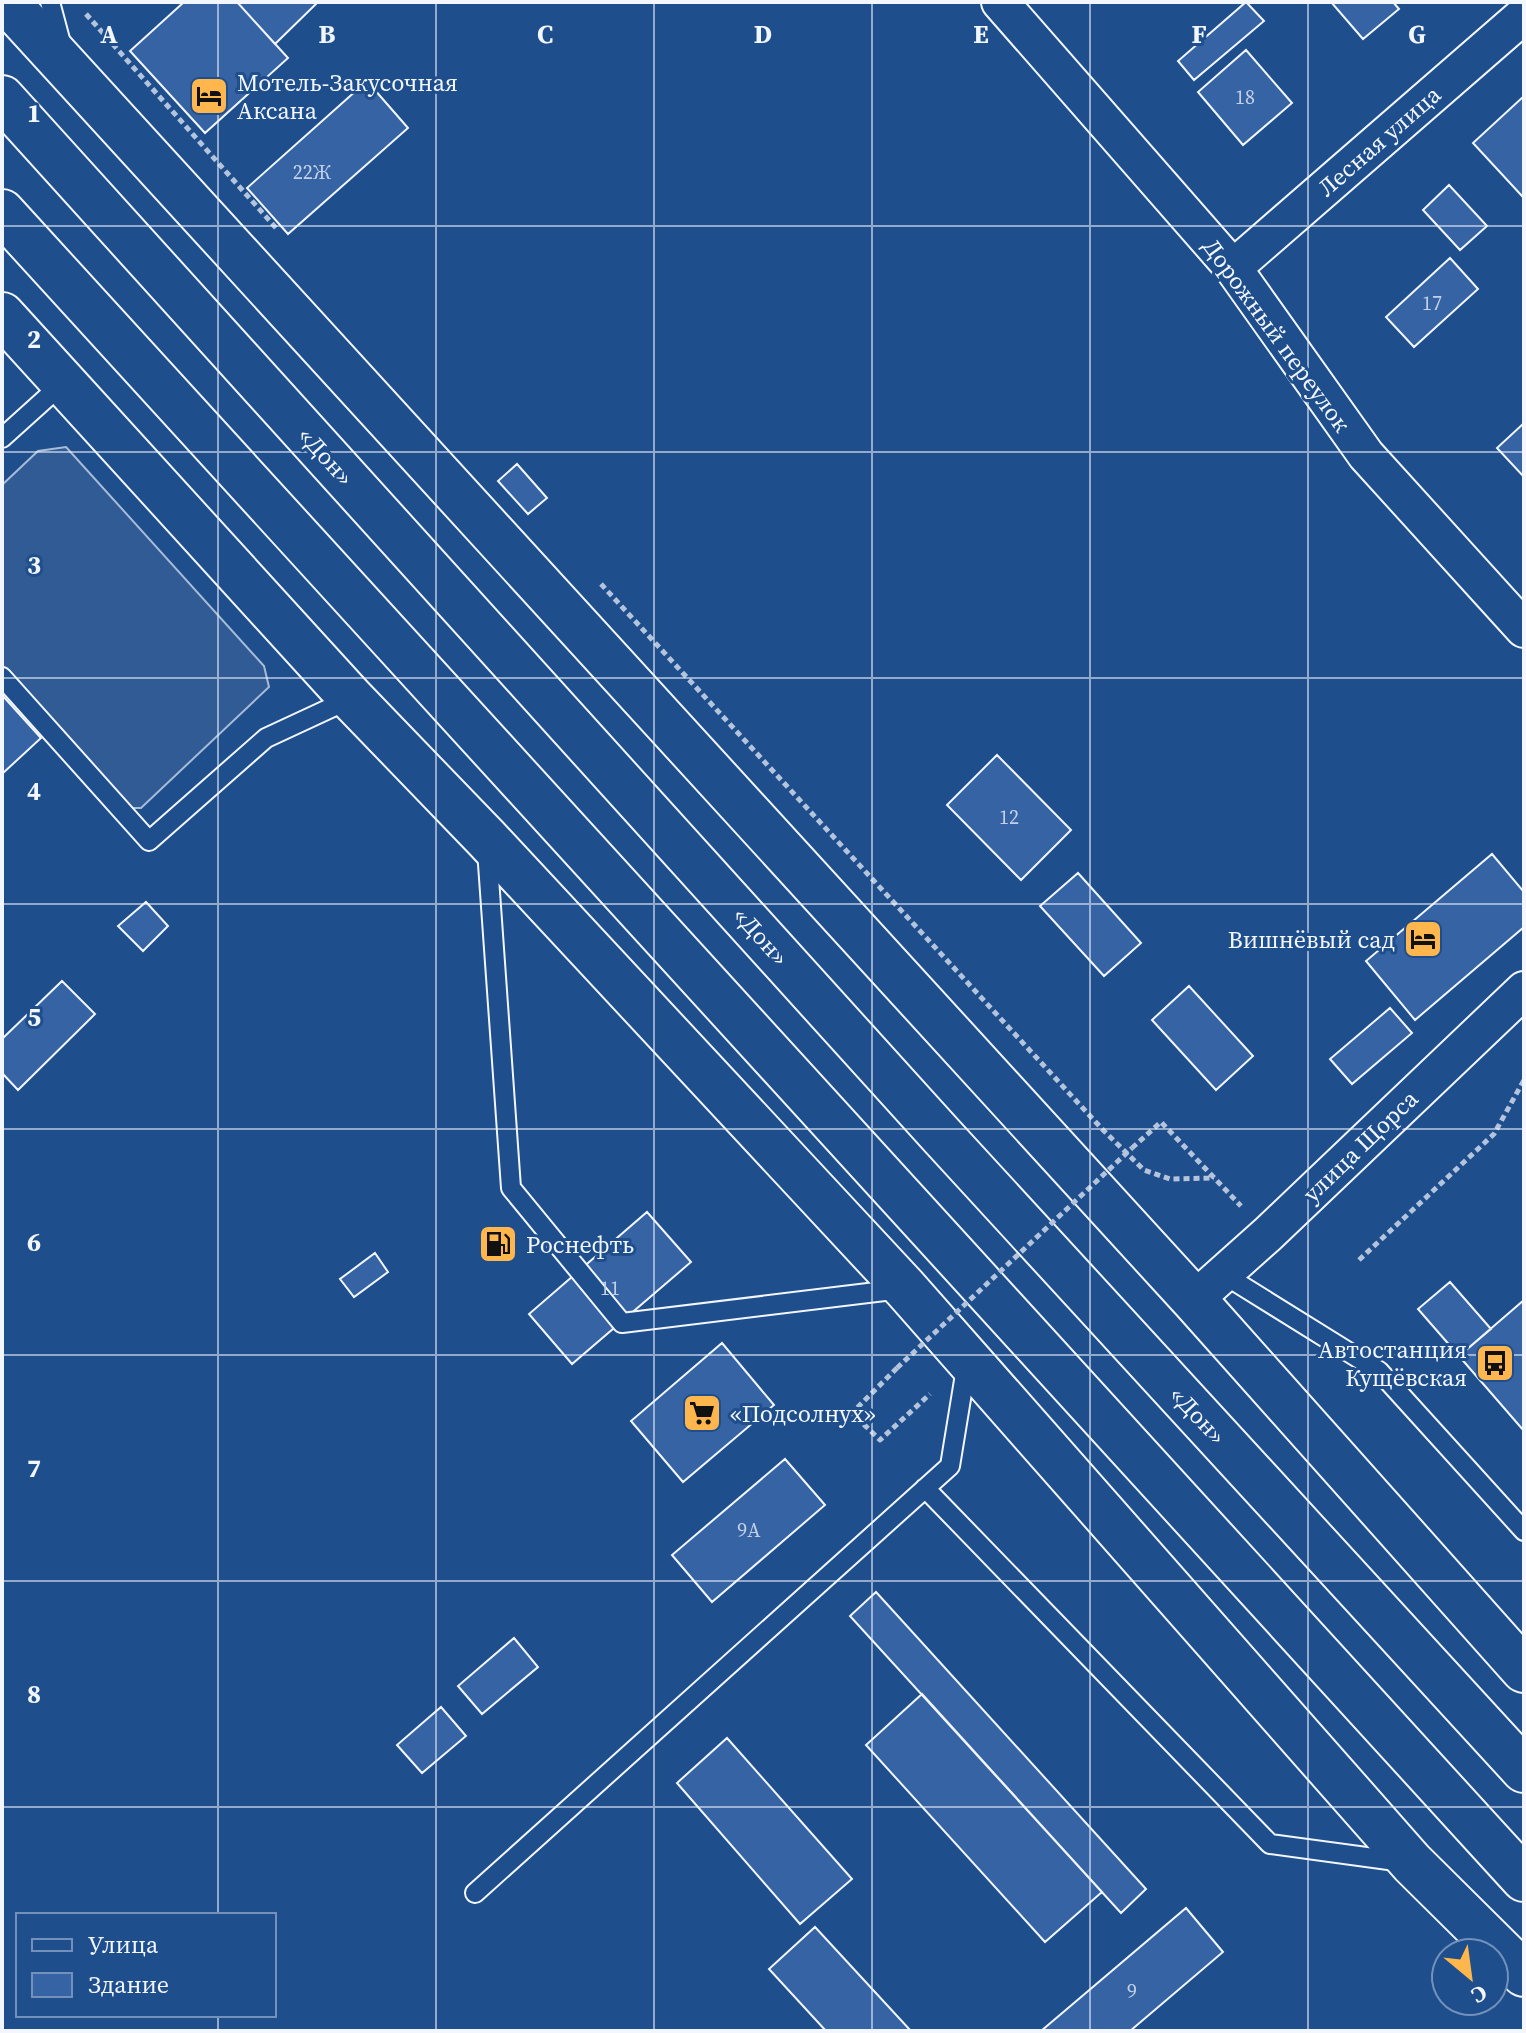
<svg xmlns="http://www.w3.org/2000/svg" width="1526" height="2033" font-family="'Source Serif 4',serif">
	<style>
		.built { fill: #305b95; stroke: #a8bbd7; stroke-width: 2 }
		.building { fill: #3563a3; stroke: #f2f6ff; stroke-width: 2 }
		.lines { fill: none; stroke-linecap: round; stroke-linejoin: round }
		.lane-casing { stroke: #f2f6ff; stroke-width: 22 }
		.street-casing { stroke: #f2f6ff; stroke-width: 40 }
		.secondary-casing { stroke: #f2f6ff; stroke-width: 48 }
		.highway-casing { stroke: #f2f6ff; stroke-width: 48 }
		.path { stroke: #b3c4dc; stroke-width: 5; stroke-dasharray: 6 4; stroke-linecap: butt }
		.lane { stroke: #1f4e8c; stroke-width: 18 }
		.street { stroke: #1f4e8c; stroke-width: 36 }
		.secondary { stroke: #1f4e8c; stroke-width: 44 }
		.highway { stroke: #1f4e8c; stroke-width: 44 }
		.path-bridge { stroke: #b3c4dc; stroke-width: 5; stroke-dasharray: 6 4; stroke-linecap: butt }
		.grid { fill: none; stroke: #f2f6ff; stroke-width: 2; stroke-opacity: 0.55 }
		.labels { text-anchor: middle; dominant-baseline: central; stroke-width: 6; stroke-linejoin: round; paint-order: stroke }
		.number-label { font-size: 20px; fill: #c3d1e8 }
		.poi-label { font-size: 24px; fill: #f2f6ff; stroke: #1f4e8c; text-anchor: start }
		.street-label { font-size: 24px; fill: #f2f6ff; stroke: #1f4e8c }
		.grid-label { font-size: 26px; text-anchor: middle; font-weight: bold; fill: #f2f6ff; stroke: #1f4e8c; stroke-width: 6; stroke-linejoin: round; paint-order: stroke }
	</style>
	<rect width="100%" height="100%" fill="#1f4e8c"/>
	<!-- built -->
	<path class="built" d="M 66,447 L 264,666 L 269,687 L 141,808 L 115,808 L 2,687 L 2,485 L 38,451 Z"/>
	<!-- building -->
	<path class="building" d="M 184,2 L 237,2 L 288,58 L 205,133 L 130,51 Z
		M 237,2 L 316,2 L 317,3 L 275,44 Z
		M 1246,2 L 1264,21 L 1194,80 L 1178,61 Z
		M 1331,2 L 1393,2 L 1399,9 L 1363,39 Z
		M 1246,50 L 1292,103 L 1243,145 L 1198,92 Z
		M 367,81 L 408,128 L 288,234 L 247,188 Z
		M 1524,96 L 1524,194 L 1522,196 L 1473,143 Z
		M 1449,185 L 1487,226 L 1460,250 L 1423,210 Z
		M 1450,258 L 1478,289 L 1414,347 L 1386,317 Z
		M 1524,423 L 1524,477 L 1497,448 Z
		M 517,464 L 547,498 L 528,514 L 498,481 Z
		M 2,695 L 41,738 L 2,774 Z
		M 997,755 L 1071,830 L 1021,880 L 947,805 Z
		M 1492,854 L 1524,892 L 1524,927 L 1415,1020 L 1366,961 Z
		M 1078,873 L 1141,943 L 1104,976 L 1040,906 Z
		M 146,902 L 168,926 L 143,951 L 118,926 Z
		M 62,981 L 95,1014 L 18,1090 L 2,1073 L 2,1039 Z
		M 1189,986 L 1253,1056 L 1216,1090 L 1152,1020 Z
		M 1390,1008 L 1412,1033 L 1352,1084 L 1330,1059 Z
		M 647,1212 L 691,1262 L 572,1364 L 529,1314 Z
		M 375,1253 L 388,1272 L 354,1297 L 340,1279 Z
		M 1450,1282 L 1491,1329 L 1459,1356 L 1418,1309 Z
		M 1524,1300 L 1524,1431 L 1459,1356 Z
		M 722,1343 L 774,1405 L 683,1482 L 631,1421 Z
		M 785,1459 L 825,1505 L 712,1602 L 672,1555 Z
		M 876,1592 L 1146,1889 L 1121,1913 L 850,1616 Z
		M 514,1638 L 538,1667 L 482,1714 L 458,1686 Z
		M 922,1694 L 1102,1892 L 1045,1942 L 866,1745 Z
		M 441,1707 L 466,1736 L 422,1773 L 397,1745 Z
		M 727,1738 L 852,1879 L 800,1924 L 677,1783 Z
		M 1186,1908 L 1223,1952 L 1130,2031 L 1041,2031 Z
		M 815,1927 L 911,2031 L 826,2031 L 769,1969 Z"/>
	<g class="lines">
		<defs>
			<path id="lane" d="M 50,2 L 61,43
				M 2,438 L 63,383
				M 2,677 L 149,841 L 266,738 L 350,699
				M 487,850 L 511,1188 L 622,1323 L 901,1289
				M 1223,1274 L 1379,1371 L 1524,1531
				M 925,1488 L 1270,1844 L 1403,1862
				M 475,1893 L 950,1466 L 967,1362"/>
			<path id="street" d="M 1000,2 L 1233,268 L 1366,455 L 1524,629
				M 1233,268 L 1524,15
				M 1194,1300 L 1268,1234 L 1524,990"/>
			<path id="secondary" d="M 2,315 L 351,698 L 487,839 L 905,1288 L 1412,1863 L 1524,1974"/>
			<path id="highway" d="M 7,2 L 1194,1300 L 1524,1670
				M 2,98 L 941,1135 L 1524,1770
				M 2,212 L 1524,1879"/>
		</defs>
		<!-- lane casing -->
		<use href="#lane" class="lane-casing"/>
		<!-- street casing -->
		<use href="#street" class="street-casing"/>
		<!-- secondary casing -->
		<use href="#secondary" class="secondary-casing"/>
		<!-- highway casing -->
		<use href="#highway" class="highway-casing"/>
		<!-- path -->
		<path class="path" d="M 86,14 L 276,228
			M 601,584 L 1103,1130 L 1144,1170 L 1170,1179 L 1214,1178
			M 1132,1148 L 1161,1122 L 1241,1206
			M 1359,1260 L 1494,1134 L 1524,1080
			M 897,1368 L 852,1413 L 880,1440 L 930,1394"/>
		<!-- lane -->
		<use href="#lane" class="lane"/>
		<!-- street -->
		<use href="#street" class="street"/>
		<!-- secondary -->
		<use href="#secondary" class="secondary"/>
		<!-- highway -->
		<use href="#highway" class="highway"/>
		<!-- path-bridge -->
		<path class="path-bridge" d="M 897,1368 L 1132,1148"/>
	</g>
	<!-- grid -->
	<path class="grid" d="M 218,2 L 218,1915M 436,2 L 436,2031M 654,2 L 654,2031M 872,2 L 872,2031M 1090,2 L 1090,2031M 1308,2 L 1308,2031M 2,226 L 1524,226M 2,452 L 1524,452M 2,678 L 1524,678M 2,904 L 1524,904M 2,1129 L 1524,1129M 2,1355 L 1524,1355M 2,1581 L 1524,1581M 2,1807 L 1524,1807M 218,2015 L 218,2031"/>
	<!-- icons -->
	<defs>
		<symbol id="hotel-square" viewBox="-11 -11 22 22"><rect x="-9" y="-9" width="18" height="18" rx="4" fill="#ffb74d" stroke="#1f4e8c"/><path d="M-6-4.5h1.5V1H6V5H4.5V3h-9V5H-6ZM-4 0a1.8 1.8 0 1 1 3.6 0ZM.5 0V-2.5h3Q6-2.5 6 0Z" fill="#111"/></symbol>
		<symbol id="fuel-square" viewBox="-11 -11 22 22"><rect x="-9" y="-9" width="18" height="18" rx="4" fill="#ffb74d" stroke="#1f4e8c"/><path d="M-5.5-6h7V0h2V4h1.3V-2.5L3-4.5l.8-.8L6-3V5H2.5V1h-1V6h-7ZM-4.2-4.7v3.2H.2V-4.7Z" fill="#111"/></symbol>
		<symbol id="bus-square" viewBox="-11 -11 22 22"><rect x="-9" y="-9" width="18" height="18" rx="4" fill="#ffb74d" stroke="#1f4e8c"/><path d="M-5-6H5V4H4V6H2V4H-2V6H-4V4H-5ZM-3.5-4V0h7V-4ZM-3.5 1.2v1.5H-2V1.2ZM2 1.2v1.5H3.5V1.2Z" fill="#111"/></symbol>
		<symbol id="supermarket-square" viewBox="-11 -11 22 22"><rect x="-9" y="-9" width="18" height="18" rx="4" fill="#ffb74d" stroke="#1f4e8c"/><path d="M-6-5.5h2.5l.6 2H6L4.5 2H-2.5L-4.4-4H-6ZM-1.5 3.2a1.3 1.3 0 1 0 .1 0ZM3 3.2a1.3 1.3 0 1 0 .1 0Z" fill="#111"/></symbol>
	</defs>
	<g fill-rule="evenodd">
		<use href="#hotel-square" x="187" y="74" width="44" height="44"/>
		<use href="#hotel-square" x="1401" y="917" width="44" height="44"/>
		<use href="#fuel-square" x="476" y="1222" width="44" height="44"/>
		<use href="#bus-square" x="1473" y="1341" width="44" height="44"/>
		<use href="#supermarket-square" x="680" y="1391" width="44" height="44"/>
	</g>
	<g class="labels">
		<!-- number labels -->
		<g class="number-label">
			<text x="1245" y="97">18</text>
			<text x="312" y="172">22Ж</text>
			<text x="1432" y="303">17</text>
			<text x="1009" y="817">12</text>
			<text x="610" y="1288">11</text>
			<text x="749" y="1530">9А</text>
			<text x="1132" y="1991">9</text>
		</g>
		<!-- poi labels -->
		<g class="poi-label">
			<text x="237" y="82">Мотель-Закусочная<tspan x="237" dy="28">Аксана</tspan></text>
			<text x="1395" y="939" text-anchor="end">Вишнёвый сад</text>
			<text x="526" y="1244">Роснефть</text>
			<text x="1467" y="1349" text-anchor="end">Автостанция<tspan x="1467" dy="28">Кущёвская</tspan></text>
			<text x="730" y="1413">«Подсолнух»</text>
		</g>
		<!-- street labels -->
		<g class="street-label">
			<text transform="translate(1379 141) rotate(-41)">Лесная улица</text>
			<text transform="translate(1277 335) rotate(54)">Дорожный переулок</text>
			<text transform="translate(326 456) rotate(48)">«Дон»</text>
			<text transform="translate(761 936) rotate(48)">«Дон»</text>
			<text transform="translate(1360 1146) rotate(-44)">улица Щорса</text>
			<text transform="translate(1198 1415) rotate(47)">«Дон»</text>
		</g>
	</g>
	<g class="grid-label">
		<text x="109" y="43">A</text>
		<text x="327" y="43">B</text>
		<text x="545" y="43">C</text>
		<text x="763" y="43">D</text>
		<text x="981" y="43">E</text>
		<text x="1199" y="43">F</text>
		<text x="1417" y="43">G</text>
		<text x="34" y="122">1</text>
		<text x="34" y="348">2</text>
		<text x="34" y="574">3</text>
		<text x="34" y="800">4</text>
		<text x="34" y="1026">5</text>
		<text x="34" y="1251">6</text>
		<text x="34" y="1477">7</text>
		<text x="34" y="1703">8</text>
	</g>
	<!-- border -->
	<rect width="1526" height="2033" fill="none" stroke="#f2f6ff" stroke-width="8"/>
	<!-- legend -->
	<rect x="16" y="1913" width="260" height="104" fill="#1f4e8c" stroke="#7391ba" stroke-width="2"/>
	<rect x="32" y="1939" width="40" height="12" fill="#1f4e8c" stroke="#7391ba" stroke-width="2"/>
	<text x="88" y="1953" font-size="24" fill="#f2f6ff">Улица</text>
	<rect x="32" y="1973" width="40" height="24" fill="#3563a3" stroke="#7391ba" stroke-width="2"/>
	<text x="88" y="1993" font-size="24" fill="#f2f6ff">Здание</text>
	<!-- north arrow -->
	<g transform="translate(1470 1977) rotate(151)"><circle r="38" fill="#1f4e8c" stroke="#7391ba" stroke-width="2"/>
	<path d="M0-6L14 30L0 20L-14 30Z" fill="#ffb74d"/>
	<text y="-12" font-size="22" font-weight="bold" text-anchor="middle" fill="#f2f6ff">С</text>
	</g>
</svg>
